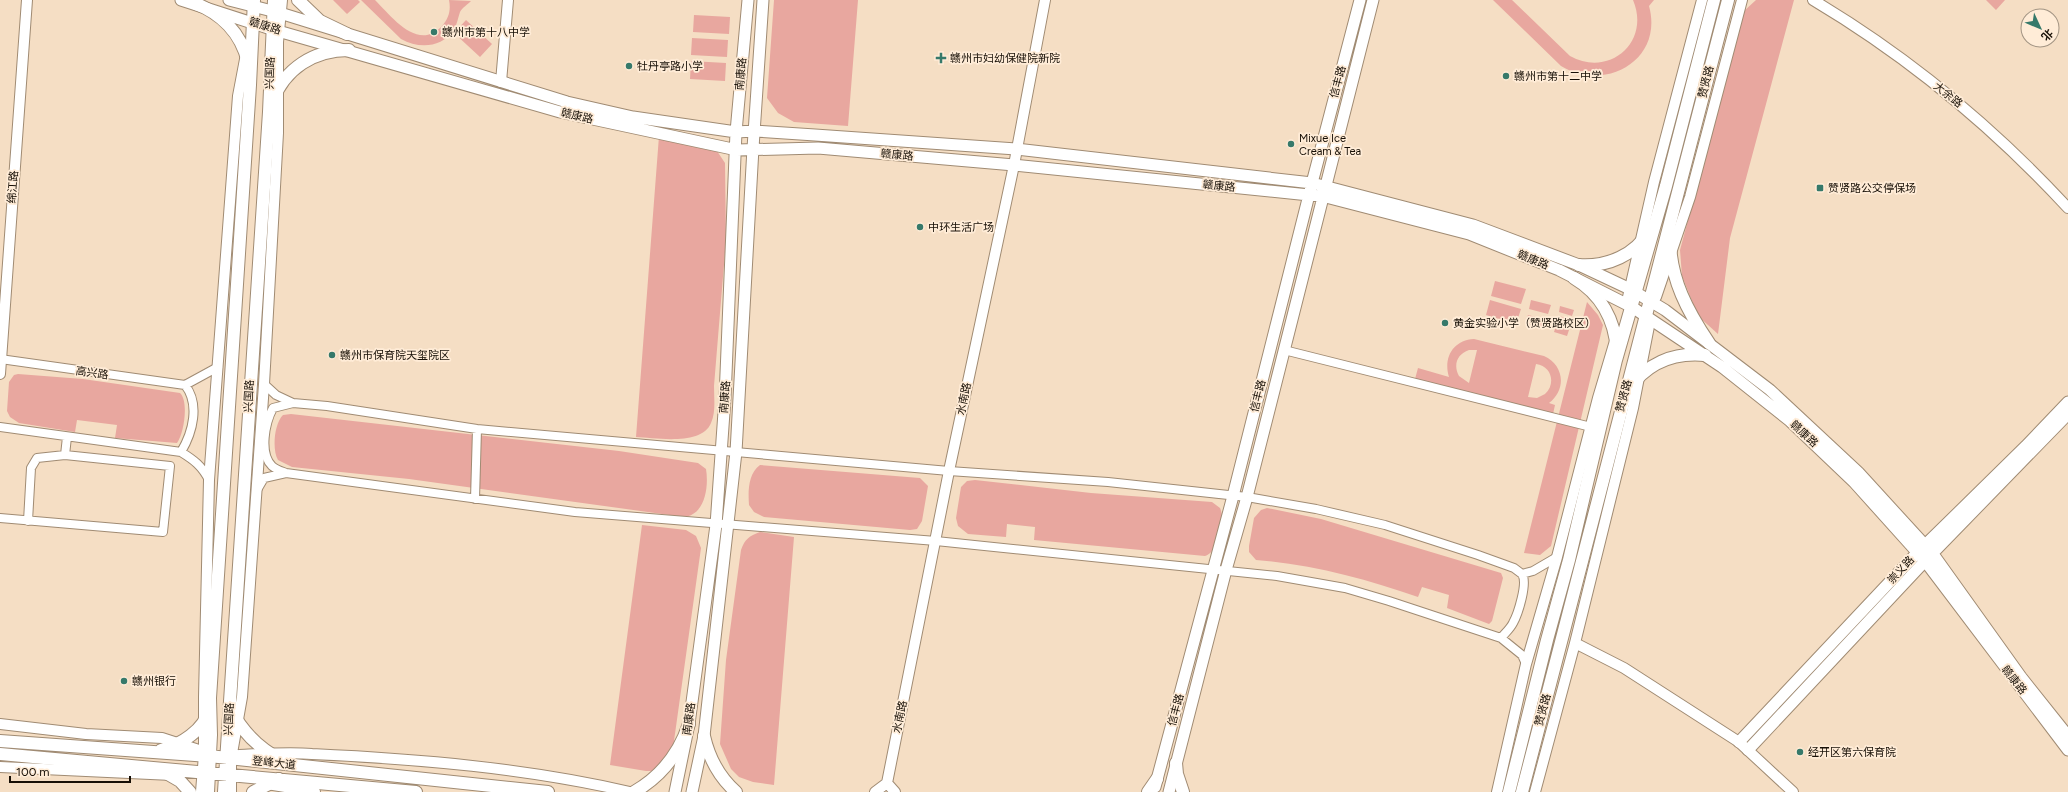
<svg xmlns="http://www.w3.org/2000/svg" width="2068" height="792" font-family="Figtree,'Noto Sans SC',sans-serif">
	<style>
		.green { fill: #e8a79f; fill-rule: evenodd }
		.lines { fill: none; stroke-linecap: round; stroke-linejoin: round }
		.minor-casing { stroke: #a08b73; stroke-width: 10 }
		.tertiary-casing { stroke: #a08b73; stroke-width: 12 }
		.secondary-casing { stroke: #a08b73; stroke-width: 13 }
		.primary-casing { stroke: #a08b73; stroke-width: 14 }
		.minor { stroke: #fff; stroke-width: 8 }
		.tertiary { stroke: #fff; stroke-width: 10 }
		.secondary { stroke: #fff; stroke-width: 11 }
		.primary { stroke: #fff; stroke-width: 12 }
		.poi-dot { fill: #36796a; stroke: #ffecd7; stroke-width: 1.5 }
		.labels { text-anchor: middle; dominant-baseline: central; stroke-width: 3.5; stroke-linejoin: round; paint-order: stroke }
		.street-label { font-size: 11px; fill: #170f06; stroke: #ffecd7 }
		.poi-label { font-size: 11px; fill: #170f06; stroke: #ffecd7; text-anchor: start }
	</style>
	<rect width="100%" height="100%" fill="#f5dec4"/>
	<!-- green -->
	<path class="green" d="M 333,0 L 358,0 L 360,2 L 347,14 Z
		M 361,0 L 375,0 C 392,17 418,52 442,26 C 449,18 451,10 449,0 L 471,1 C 468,4 462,8 460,12 C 458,18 457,24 454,30 C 441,48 419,49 401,39 Z
		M 774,0 L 858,0 L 848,126 L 794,122 L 778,113 L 767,98 Z
		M 1493,0 L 1512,0 L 1570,56 C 1609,78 1651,42 1633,0 L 1654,0 L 1649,6 C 1664,60 1605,93 1561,66 Z
		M 1756,0 L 1794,0 L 1730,238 L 1718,334 L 1698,316 L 1682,276 L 1680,250 L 1744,11 Z
		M 1986,0 L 2005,0 L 1996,10 Z
		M 694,15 L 730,17 L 729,34 L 693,32 Z
		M 466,20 L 492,44 L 480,57 L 454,33 Z
		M 692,38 L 728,40 L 727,57 L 691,55 Z
		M 691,61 L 726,63 L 725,81 L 690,79 Z
		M 659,136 L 713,145 L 725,163 L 726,240 L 714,386 C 714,398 716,412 711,423 C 702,446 656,438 636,437 Z
		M 1495,281 L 1526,289 L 1521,304 L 1491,296 Z
		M 1490,300 L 1521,309 L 1516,324 L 1486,315 Z
		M 1531,300 L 1551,305 L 1548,314 L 1529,309 Z
		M 1587,302 L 1598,315 L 1603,325 L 1551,546 L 1540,555 L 1524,553 Z
		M 1560,306 L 1574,310 L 1572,316 L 1559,312 Z
		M 1528,315 L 1547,320 L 1544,328 L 1525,323 Z
		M 1558,316 L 1571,319 L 1570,325 L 1556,321 Z
		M 1556,326 L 1569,330 L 1567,336 L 1554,332 Z
		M 1474,339 L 1544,356 C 1564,365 1567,389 1549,403 L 1555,405 L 1553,414 L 1415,379 L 1418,368 L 1449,377 C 1443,358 1453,340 1474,339 ZM 1469,350 L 1477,350 L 1469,383 L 1459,376 C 1453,365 1457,354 1469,350 ZM 1536,364 C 1552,366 1556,384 1545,394 L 1537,398 L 1528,397 Z
		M 18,374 L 83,379 L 180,393 C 189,401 184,434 177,443 L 115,438 L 117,425 L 77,420 L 75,432 L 19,423 L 10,417 L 7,411 L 9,382 L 14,375 Z
		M 291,414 L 619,451 L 698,463 L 706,469 C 709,487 705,515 684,517 L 409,479 L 292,467 L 278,460 C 272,450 274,424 283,415 Z
		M 760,465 L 920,478 L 928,486 L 922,521 L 917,529 L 910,530 L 764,517 L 754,512 L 749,505 C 748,491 748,474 760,465 Z
		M 975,480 L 1091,493 L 1212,502 L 1220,508 C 1226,521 1220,551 1205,556 L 1034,540 L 1035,527 L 1007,524 L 1006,537 L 968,534 L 958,526 L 956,518 L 961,487 L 967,481 Z
		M 1267,508 L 1321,519 L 1501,573 L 1503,578 L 1492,621 L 1489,624 L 1447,608 L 1449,595 L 1422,587 L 1418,597 C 1366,579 1311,564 1256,560 L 1249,552 L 1249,546 L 1254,518 L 1261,510 Z
		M 642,525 L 686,530 L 696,536 L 701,548 L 673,748 L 654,771 L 646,771 L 610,765 Z
		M 760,532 L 794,537 L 774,785 L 753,782 L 739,777 L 731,769 L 720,744 L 726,660 L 741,550 C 745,539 749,536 760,532 Z"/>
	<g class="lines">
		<defs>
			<path id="minor" d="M 1284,350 L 1591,427
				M 0,359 L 185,385
				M 264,384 L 276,395 L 293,403 L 327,406 L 477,429 L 949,471 L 1108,482 L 1247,497 L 1316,509 L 1385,525 L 1478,555 L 1514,568 L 1522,574 L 1533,571 L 1557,557
				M 185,385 L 218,367
				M 0,427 L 181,452 C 193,432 200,404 185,385
				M 181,452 C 194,460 202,466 209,480
				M 65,455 L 67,437
				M 286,473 C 281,471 275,469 272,466 C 259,453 265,423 273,408 L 293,403
				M 257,490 L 264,478 L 286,473 L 575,512 L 936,541 L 1277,576 L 1345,588 L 1389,601 L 1501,638 L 1522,655 L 1526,664
				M 475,499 L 477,429
				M 0,518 L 163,532 L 170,466 L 65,455 L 37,458 L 31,468 L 28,521
				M 1501,638 C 1505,633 1510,629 1513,623 C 1518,614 1528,583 1522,574"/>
			<path id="tertiary" d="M 1813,0 C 1907,56 1994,128 2068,208
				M 501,82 L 508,0
				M 1628,297 L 1654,182 L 1702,0
				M 1656,297 L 1690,197 L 1742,0
				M 0,374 L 27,0
				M 1575,643 L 1624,668 L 1739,742 L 1793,792
				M 0,724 L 86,734 L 162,738 L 205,752
				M 239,755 C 263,754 288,752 312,754 C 418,759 527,768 630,792
				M 0,767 L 172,775
				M 887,783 L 895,792
				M 267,784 L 315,792
				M 201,792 L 204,755 L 204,697 L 209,480 L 238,96 L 246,54
				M 231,792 L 231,759 L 242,697 L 264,384 L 278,133 L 278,42 L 282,0
				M 875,792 L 887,783 L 949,471 L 1014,165 L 1045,0
				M 1497,792 L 1526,664 L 1557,557 L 1598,398 L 1615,341
				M 1535,792 L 1575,643 L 1633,408 L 1649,326"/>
			<path id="secondary" d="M 181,0 L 271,29 L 560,112 L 737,150 L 818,148 L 1014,165 L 1309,195 L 1322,196 L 1469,234 L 1559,270 L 1632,307 L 1722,367 L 1790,421 L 1854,482 L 1925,561 L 2068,750
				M 229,0 L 280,13 L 567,102 L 633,117 L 736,132 L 755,131 L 815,135 L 1016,149 L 1312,183 L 1473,225 L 1579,265 L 1630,289 L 1665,310 L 1770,390 L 1858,472 L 1933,554 L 2021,677 L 2068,736
				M 1739,742 L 1917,553 L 2026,446 L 2068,402
				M 1748,750 L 1925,561 L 2068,414
				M 1155,787 L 1233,496 L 1312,183 L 1360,0
				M 675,792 L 689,724 L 716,525 L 725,398 L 736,132 L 748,0
				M 692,792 L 704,736 L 736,452 L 753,148 L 763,0
				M 1169,792 L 1226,570 L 1247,497 L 1373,0"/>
			<path id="primary" d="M 298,0 L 320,21 L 347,34
				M 194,3 C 221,13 241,33 248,62
				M 272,102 C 285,68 314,50 349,50
				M 1670,240 C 1670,279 1688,312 1709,343
				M 1579,265 C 1608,267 1635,255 1650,230
				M 1574,278 C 1601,294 1615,320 1617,351
				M 1628,390 C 1646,364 1673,352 1705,355
				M 230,708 C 242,732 259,749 283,761
				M 704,736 C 709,758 719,777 736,792
				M 0,741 L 209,756 L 548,792
				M 161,750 C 180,745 205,730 209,709
				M 0,754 L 416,792
				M 1176,763 L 1177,774 L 1183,792
				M 161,770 L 180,781 L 190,792
				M 208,792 L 211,735 L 210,698 L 250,85 L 254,0
				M 224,792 L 269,112 L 274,0
				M 253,792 L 279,779
				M 634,792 C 662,776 679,754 689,724
				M 1148,792 L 1157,779
				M 1509,792 L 1547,640 L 1569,560 L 1616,360 L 1666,186 L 1714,0
				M 1522,792 L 1728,0"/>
		</defs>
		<!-- minor casing -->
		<use href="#minor" class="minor-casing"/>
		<!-- tertiary casing -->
		<use href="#tertiary" class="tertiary-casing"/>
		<!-- secondary casing -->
		<use href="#secondary" class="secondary-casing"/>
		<!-- primary casing -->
		<use href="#primary" class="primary-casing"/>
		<!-- minor -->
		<use href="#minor" class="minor"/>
		<!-- tertiary -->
		<use href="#tertiary" class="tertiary"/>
		<!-- secondary -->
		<use href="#secondary" class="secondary"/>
		<!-- primary -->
		<use href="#primary" class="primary"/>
	</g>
	<!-- markers -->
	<g class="poi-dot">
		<circle cx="434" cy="32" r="4"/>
		<path d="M939 52h4v4h4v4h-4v4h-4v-4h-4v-4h4z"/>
		<circle cx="629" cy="66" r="4"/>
		<circle cx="1506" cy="76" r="4"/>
		<circle cx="1291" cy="144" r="4"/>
		<rect x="1816" y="184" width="8" height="8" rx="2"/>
		<circle cx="920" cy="227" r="4"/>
		<circle cx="1445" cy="323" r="4"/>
		<circle cx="332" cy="355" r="4"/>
		<circle cx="124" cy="681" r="4"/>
		<circle cx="1800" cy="752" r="4"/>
	</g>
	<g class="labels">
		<!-- street labels -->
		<g class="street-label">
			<text transform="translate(265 26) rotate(17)">赣康路</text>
			<text transform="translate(270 73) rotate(-88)">兴国路</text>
			<text transform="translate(741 74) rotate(-85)">南康路</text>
			<text transform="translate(1338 82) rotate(-75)">信丰路</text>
			<text transform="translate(1706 82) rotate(-76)">赞贤路</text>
			<text transform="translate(1948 95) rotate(38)">大余路</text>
			<text transform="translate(577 116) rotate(13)">赣康路</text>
			<text transform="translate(897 155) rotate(5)">赣康路</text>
			<text transform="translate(1219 186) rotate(6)">赣康路</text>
			<text transform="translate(13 187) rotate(-86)">绵江路</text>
			<text transform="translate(1533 260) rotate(22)">赣康路</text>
			<text transform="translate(92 373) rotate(8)">高兴路</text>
			<text transform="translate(249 396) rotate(-87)">兴国路</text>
			<text transform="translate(1258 396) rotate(-76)">信丰路</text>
			<text transform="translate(1624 396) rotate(-75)">赞贤路</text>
			<text transform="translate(725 397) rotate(-86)">南康路</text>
			<text transform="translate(964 399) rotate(-78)">水南路</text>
			<text transform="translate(1804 434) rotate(43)">赣康路</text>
			<text transform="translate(1901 570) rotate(-47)">崇义路</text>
			<text transform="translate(2014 680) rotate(52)">赣康路</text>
			<text transform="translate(1176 710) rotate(-75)">信丰路</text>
			<text transform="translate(1543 710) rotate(-75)">赞贤路</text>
			<text transform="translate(900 717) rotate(-78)">水南路</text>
			<text transform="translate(229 719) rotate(-87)">兴国路</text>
			<text transform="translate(689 719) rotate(-82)">南康路</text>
			<text transform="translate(274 763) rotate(6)">登峰大道</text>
		</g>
		<!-- poi labels -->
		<g class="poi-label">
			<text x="442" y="32">赣州市第十八中学</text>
			<text x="950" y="58">赣州市妇幼保健院新院</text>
			<text x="637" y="66">牡丹亭路小学</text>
			<text x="1514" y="76">赣州市第十二中学</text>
			<text x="1299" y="138">Mixue Ice<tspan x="1299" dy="13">Cream &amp; Tea</tspan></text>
			<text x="1828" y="188">赞贤路公交停保场</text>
			<text x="928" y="227">中环生活广场</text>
			<text x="1453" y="323">黄金实验小学（赞贤路校区）</text>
			<text x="340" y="355">赣州市保育院天玺院区</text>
			<text x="132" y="681">赣州银行</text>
			<text x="1808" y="752">经开区第六保育院</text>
		</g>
	</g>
	<!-- north arrow -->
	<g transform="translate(2040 28) rotate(134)"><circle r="19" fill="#ffecd7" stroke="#a29483"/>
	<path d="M0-3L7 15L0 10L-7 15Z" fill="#36796a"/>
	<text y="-6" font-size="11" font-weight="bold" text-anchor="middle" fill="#170f06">北</text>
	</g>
	<!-- scale -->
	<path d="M10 776v6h120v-6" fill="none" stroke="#170f06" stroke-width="2"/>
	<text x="16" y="776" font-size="12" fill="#170f06" stroke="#ffecd7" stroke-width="3" paint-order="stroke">100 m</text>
</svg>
